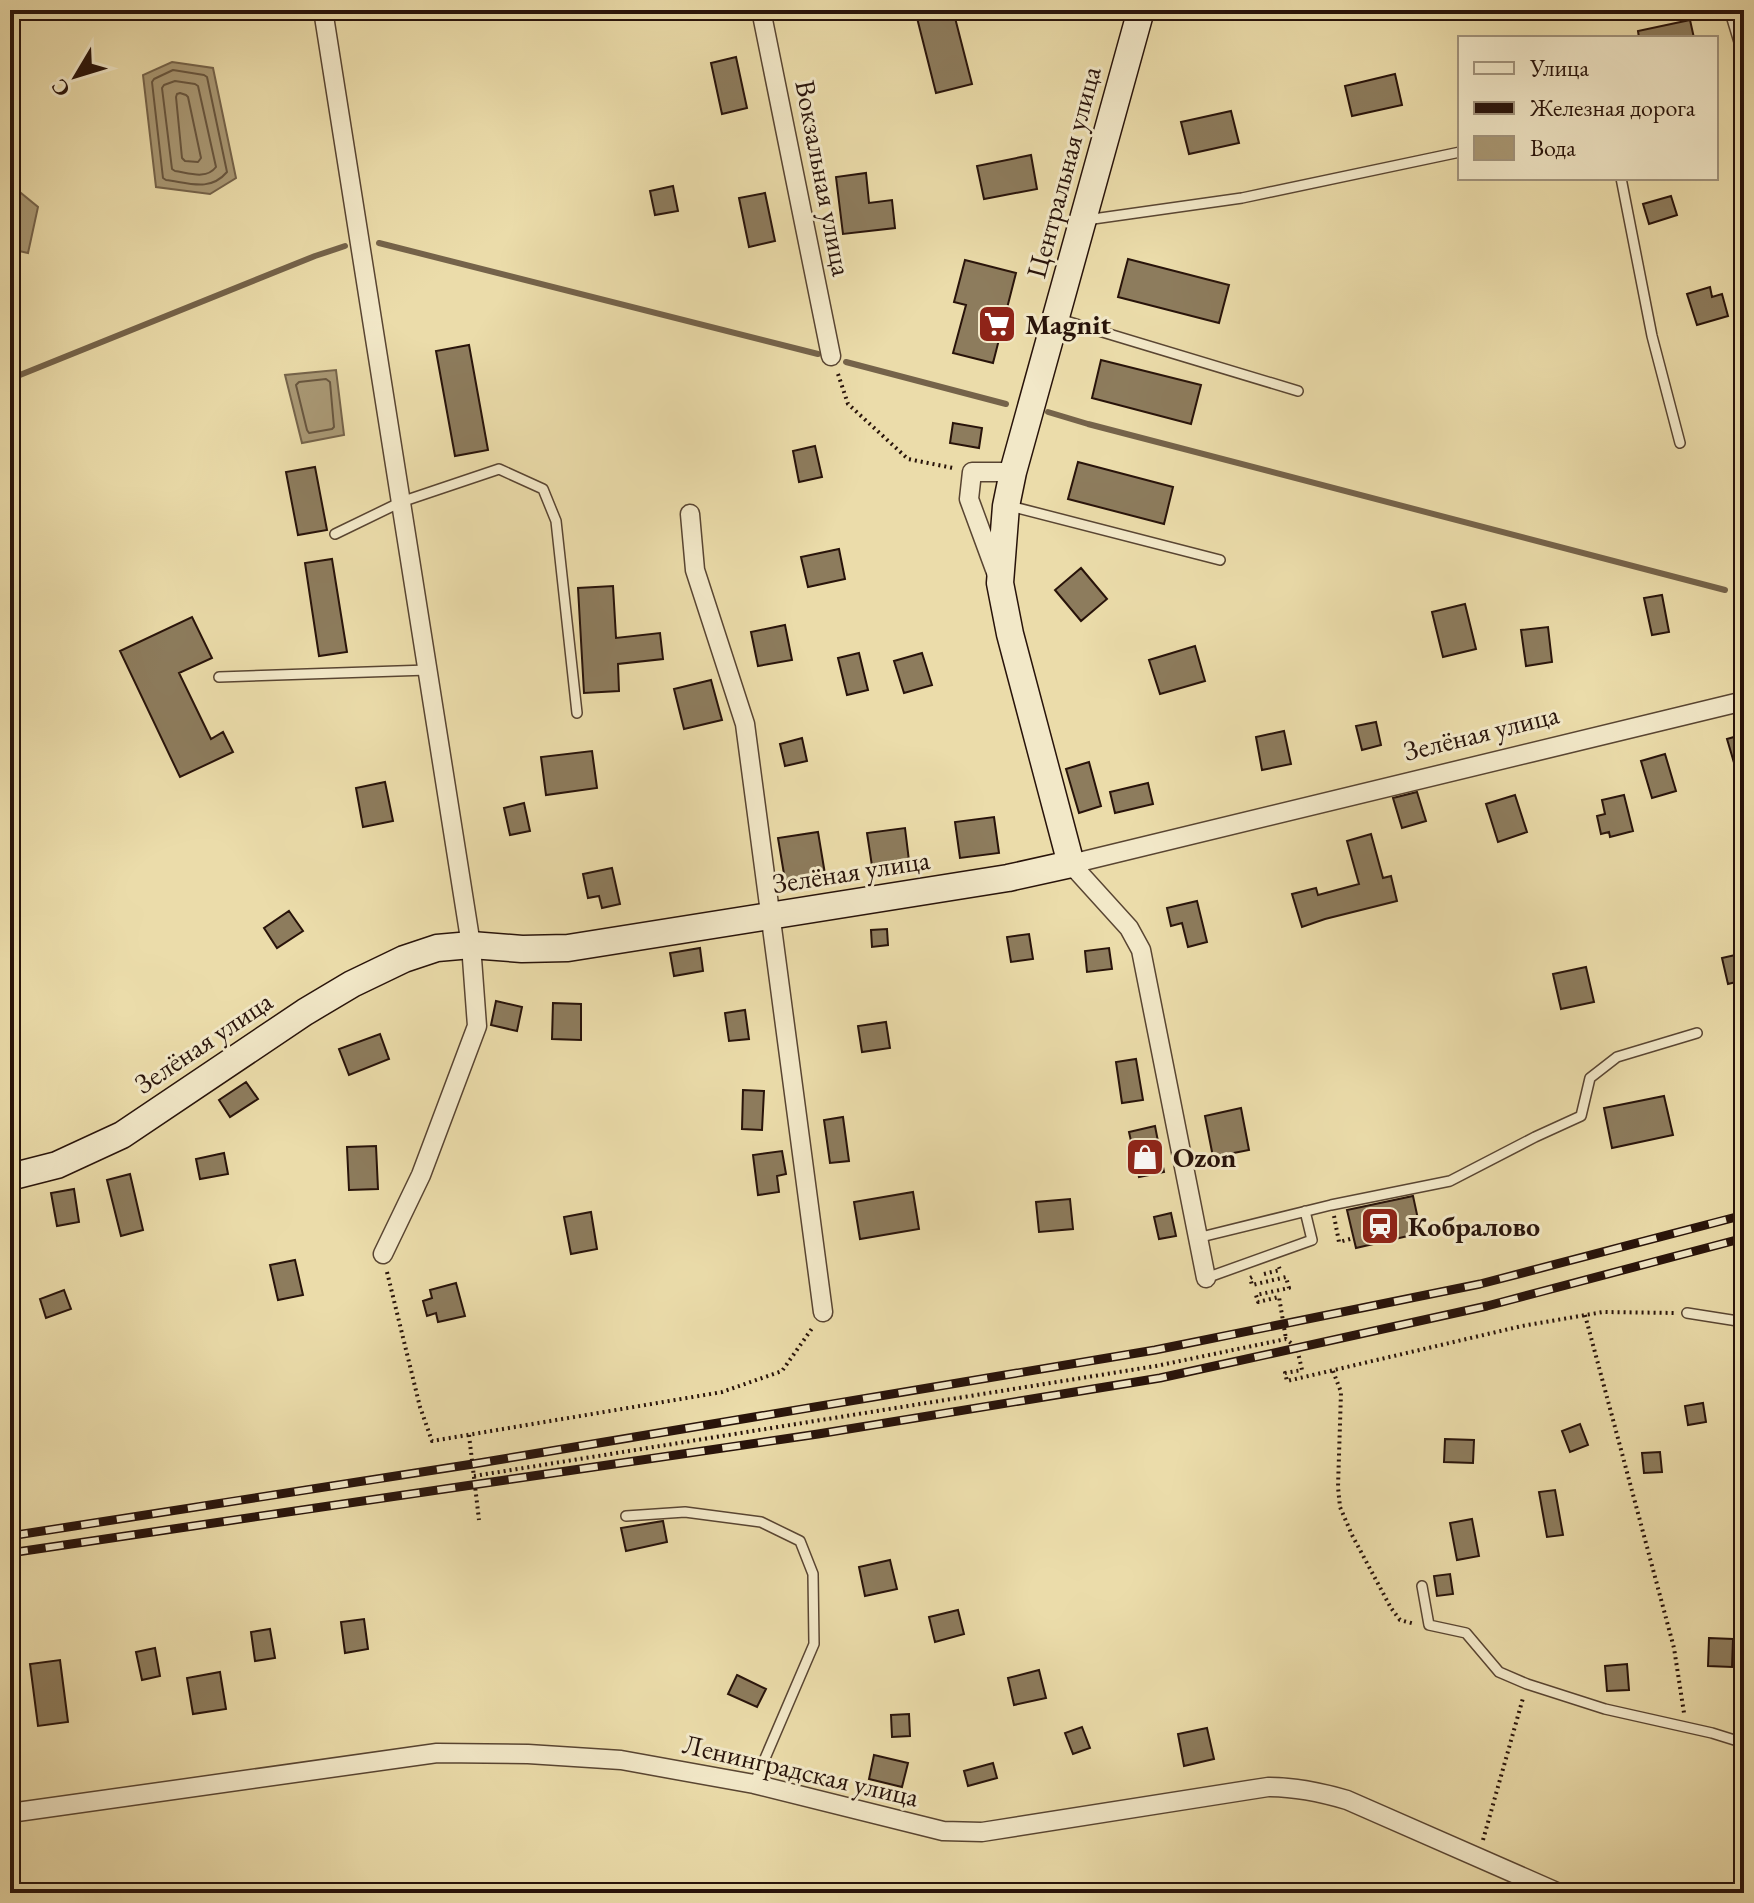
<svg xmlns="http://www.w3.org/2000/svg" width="1754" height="1903" font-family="'EB Garamond',serif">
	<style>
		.water { fill: #a99874; stroke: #75634a; stroke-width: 2 }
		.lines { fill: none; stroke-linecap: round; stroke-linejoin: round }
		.shore { stroke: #68563f; stroke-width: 2 }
		.stream { stroke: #75634a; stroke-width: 6 }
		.building { fill: #8d7c5d; stroke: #28130a; stroke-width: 2 }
		.lane-casing { stroke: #594532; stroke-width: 12 }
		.street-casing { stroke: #594532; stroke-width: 21 }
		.secondary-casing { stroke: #28130a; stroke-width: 29 }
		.path { stroke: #28130a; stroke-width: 4; stroke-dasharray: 2 4; stroke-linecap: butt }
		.lane { stroke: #f2e8c8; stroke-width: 9 }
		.street { stroke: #f2e8c8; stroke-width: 18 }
		.secondary { stroke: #f2e8c8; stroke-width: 26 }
		.rail-casing { stroke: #28130a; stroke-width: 9 }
		.rail { stroke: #f2e8c8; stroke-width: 6; stroke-dasharray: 18; stroke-linecap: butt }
		.labels { text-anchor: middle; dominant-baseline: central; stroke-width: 6; stroke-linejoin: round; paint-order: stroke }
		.street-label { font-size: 28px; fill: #28130a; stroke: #f2e8c8 }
		.poi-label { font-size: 28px; font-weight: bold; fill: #28130a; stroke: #f2e8c8; text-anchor: start }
	</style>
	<rect width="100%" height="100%" fill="#ebdcaa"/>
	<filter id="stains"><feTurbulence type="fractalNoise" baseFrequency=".0025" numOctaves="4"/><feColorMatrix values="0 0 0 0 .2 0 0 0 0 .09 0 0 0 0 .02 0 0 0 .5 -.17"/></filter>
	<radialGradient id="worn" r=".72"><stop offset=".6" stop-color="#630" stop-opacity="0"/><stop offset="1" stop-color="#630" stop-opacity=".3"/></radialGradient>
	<!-- water -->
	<path class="water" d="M 172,62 L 213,68 L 236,178 L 210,194 L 156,187 L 143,75 Z
		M 10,184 L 38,207 L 28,253 L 10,249 Z
		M 336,370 L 344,435 L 302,443 L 285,375 Z"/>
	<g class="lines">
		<!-- shore -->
		<path class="shore" d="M 173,70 L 204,75 L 207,77 L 227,172 C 210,192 189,183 166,180 L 163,178 L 152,82 L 154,79 Z
			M 175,81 L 195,84 L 198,86 L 216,167 C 206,180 189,173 175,171 L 172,169 L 162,88 L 164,85 Z
			M 180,93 L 186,95 L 188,97 L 201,158 L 198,162 L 185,161 L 182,158 L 176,97 L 177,94 Z
			M 326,379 L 330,382 L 334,427 L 332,429 L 309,433 L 307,430 L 296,385 L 299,382 Z"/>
		<!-- stream -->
		<path class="stream" d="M 379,243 L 818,354
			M 846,362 L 1006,404
			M 10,379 L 315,256 L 345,246
			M 1048,412 L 1088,424 L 1725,590"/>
	</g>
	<!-- building -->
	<path class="building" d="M 915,10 L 953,10 L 972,84 L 936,93 Z
		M 1690,20 L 1694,38 L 1639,38 L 1638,31 Z
		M 736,57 L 747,108 L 722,114 L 711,63 Z
		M 1395,74 L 1402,105 L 1352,116 L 1345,86 Z
		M 1231,111 L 1239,143 L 1189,154 L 1181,122 Z
		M 1031,155 L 1037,189 L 984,199 L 977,166 Z
		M 866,173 L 869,203 L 892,200 L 895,228 L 843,234 L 836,177 Z
		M 673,186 L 678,211 L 655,215 L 650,191 Z
		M 765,193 L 775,241 L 749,247 L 739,198 Z
		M 1671,196 L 1677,215 L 1649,224 L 1643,204 Z
		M 1128,259 L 1229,285 L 1219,323 L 1118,297 Z
		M 965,260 L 1016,273 L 993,363 L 953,353 L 966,305 L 954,302 Z
		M 1710,287 L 1712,297 L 1722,294 L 1728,316 L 1697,325 L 1687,294 Z
		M 469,345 L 488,450 L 455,456 L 436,351 Z
		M 1101,360 L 1201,385 L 1191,424 L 1092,398 Z
		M 953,423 L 982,428 L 979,448 L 950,443 Z
		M 815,446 L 822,477 L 799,482 L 793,451 Z
		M 1078,462 L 1173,487 L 1164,524 L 1068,499 Z
		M 315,467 L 327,530 L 298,535 L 286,472 Z
		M 839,549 L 845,579 L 808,587 L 801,557 Z
		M 332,559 L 347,652 L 319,656 L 305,563 Z
		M 1081,568 L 1107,599 L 1081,621 L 1055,590 Z
		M 613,586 L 616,638 L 660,633 L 663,659 L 618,664 L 619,691 L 584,693 L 578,588 Z
		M 1662,595 L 1669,632 L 1652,635 L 1644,598 Z
		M 1465,604 L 1476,649 L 1443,657 L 1432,612 Z
		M 192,617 L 212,658 L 179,673 L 211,739 L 223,732 L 233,752 L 180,777 L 120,651 Z
		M 785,625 L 792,660 L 758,666 L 751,632 Z
		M 1548,627 L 1552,662 L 1526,666 L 1521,630 Z
		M 1195,646 L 1205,681 L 1160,694 L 1149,660 Z
		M 859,653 L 868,690 L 847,695 L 838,658 Z
		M 922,653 L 932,685 L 904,693 L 894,661 Z
		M 711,680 L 722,720 L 684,729 L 674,689 Z
		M 1376,722 L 1381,745 L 1362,750 L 1356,726 Z
		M 1284,731 L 1291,764 L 1262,770 L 1256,737 Z
		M 1744,734 L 1744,782 L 1740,783 L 1727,739 Z
		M 802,738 L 807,761 L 785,766 L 780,744 Z
		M 592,751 L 597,788 L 546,795 L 541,757 Z
		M 1665,754 L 1676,791 L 1652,798 L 1641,761 Z
		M 1089,762 L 1101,806 L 1079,813 L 1066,769 Z
		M 385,782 L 393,821 L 363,827 L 356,788 Z
		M 1148,783 L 1153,804 L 1115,813 L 1110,792 Z
		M 1417,792 L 1426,821 L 1402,828 L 1393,798 Z
		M 1515,795 L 1527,832 L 1498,842 L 1486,804 Z
		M 1624,795 L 1633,831 L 1610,837 L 1609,832 L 1601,834 L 1597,816 L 1605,814 L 1602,800 Z
		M 524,803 L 530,831 L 510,835 L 504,808 Z
		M 994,817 L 999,853 L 960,858 L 955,822 Z
		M 905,828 L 909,861 L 872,866 L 867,833 Z
		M 818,832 L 825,874 L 785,880 L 778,838 Z
		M 1371,834 L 1383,878 L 1391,876 L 1397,901 L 1325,919 L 1302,927 L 1292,894 L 1316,888 L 1318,895 L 1359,884 L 1347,841 Z
		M 612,868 L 620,904 L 602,908 L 599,896 L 588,898 L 583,874 Z
		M 1197,901 L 1207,942 L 1188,947 L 1182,923 L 1171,926 L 1167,908 Z
		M 289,911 L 303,931 L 277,948 L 264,928 Z
		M 887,929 L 888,945 L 872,947 L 871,930 Z
		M 1029,934 L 1033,959 L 1011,962 L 1007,937 Z
		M 700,948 L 703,971 L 674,976 L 670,953 Z
		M 1109,948 L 1112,969 L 1087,972 L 1085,951 Z
		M 1744,953 L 1744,980 L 1728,984 L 1722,958 Z
		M 1586,967 L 1594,1002 L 1561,1009 L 1553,974 Z
		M 496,1001 L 522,1007 L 517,1031 L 491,1025 Z
		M 553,1003 L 581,1004 L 581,1040 L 552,1039 Z
		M 745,1010 L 749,1039 L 729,1041 L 725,1013 Z
		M 886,1022 L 890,1048 L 862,1052 L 858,1026 Z
		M 380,1034 L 389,1059 L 349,1075 L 339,1049 Z
		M 1136,1059 L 1143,1100 L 1122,1103 L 1116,1062 Z
		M 246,1082 L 258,1099 L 230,1117 L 219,1100 Z
		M 743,1090 L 764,1091 L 762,1130 L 742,1129 Z
		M 1664,1096 L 1673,1135 L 1612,1148 L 1604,1108 Z
		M 1241,1108 L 1249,1150 L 1213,1157 L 1205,1116 Z
		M 843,1117 L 849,1161 L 830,1163 L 824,1120 Z
		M 1155,1126 L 1164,1172 L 1139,1177 L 1129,1132 Z
		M 376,1146 L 378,1189 L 349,1190 L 347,1147 Z
		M 782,1151 L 786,1174 L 777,1176 L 779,1192 L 758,1195 L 753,1155 Z
		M 224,1153 L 228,1174 L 200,1179 L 196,1159 Z
		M 130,1174 L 143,1230 L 121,1236 L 107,1180 Z
		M 74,1189 L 79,1222 L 57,1226 L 51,1193 Z
		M 913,1192 L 919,1229 L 860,1239 L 854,1202 Z
		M 1413,1196 L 1421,1233 L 1356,1248 L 1347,1210 Z
		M 1070,1199 L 1073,1229 L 1039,1232 L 1036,1202 Z
		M 591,1212 L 597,1249 L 571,1254 L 564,1217 Z
		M 1171,1213 L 1176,1236 L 1159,1239 L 1154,1217 Z
		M 295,1260 L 303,1295 L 278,1300 L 270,1265 Z
		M 456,1283 L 465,1316 L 438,1322 L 436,1313 L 427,1316 L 423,1301 L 432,1298 L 430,1290 Z
		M 64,1290 L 71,1309 L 46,1318 L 40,1299 Z
		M 1703,1403 L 1706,1422 L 1688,1425 L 1685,1406 Z
		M 1580,1424 L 1588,1445 L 1570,1452 L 1562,1431 Z
		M 1445,1439 L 1474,1440 L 1473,1463 L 1444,1462 Z
		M 1660,1452 L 1662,1472 L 1644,1473 L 1642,1453 Z
		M 1555,1490 L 1563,1535 L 1547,1537 L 1539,1492 Z
		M 1472,1519 L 1479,1556 L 1457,1560 L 1450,1523 Z
		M 663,1521 L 667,1542 L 626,1551 L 621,1528 Z
		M 890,1560 L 897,1589 L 865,1596 L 859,1567 Z
		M 1450,1574 L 1453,1594 L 1437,1596 L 1434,1576 Z
		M 958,1610 L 964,1634 L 935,1642 L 929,1617 Z
		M 364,1619 L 368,1649 L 345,1653 L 341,1622 Z
		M 270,1629 L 275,1658 L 255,1661 L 251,1632 Z
		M 1709,1638 L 1733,1639 L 1732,1667 L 1708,1666 Z
		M 155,1648 L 160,1676 L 142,1680 L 136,1652 Z
		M 60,1660 L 68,1722 L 38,1726 L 30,1664 Z
		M 1627,1664 L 1629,1690 L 1607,1691 L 1605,1666 Z
		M 1039,1670 L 1046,1698 L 1014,1705 L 1008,1678 Z
		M 220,1672 L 226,1709 L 193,1714 L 187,1678 Z
		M 737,1675 L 766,1689 L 757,1707 L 728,1694 Z
		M 909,1714 L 910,1736 L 892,1737 L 891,1715 Z
		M 1082,1727 L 1090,1748 L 1073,1754 L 1065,1733 Z
		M 1207,1728 L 1214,1759 L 1184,1766 L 1178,1734 Z
		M 874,1755 L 908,1763 L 902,1787 L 869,1779 Z
		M 993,1763 L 997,1778 L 968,1786 L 964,1771 Z"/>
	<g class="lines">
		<defs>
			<path id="lane" d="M 1621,178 L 1652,336 L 1680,443
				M 1086,220 L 1242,198 L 1460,152
				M 1056,318 L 1298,391
				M 1010,506 L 1220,560
				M 335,534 L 401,502 L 499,469 L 543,489 L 556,521 L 577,713
				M 219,677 L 428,670
				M 1197,1238 L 1331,1205 L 1450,1181 L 1535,1137 L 1581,1116 L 1590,1078 L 1617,1057 L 1697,1033
				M 1206,1278 L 1312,1240 L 1305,1211
				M 1687,1313 L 1744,1322
				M 626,1516 L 685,1512 L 761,1522 L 800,1541 L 813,1574 L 814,1644 L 754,1784
				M 1422,1586 L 1429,1625 L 1466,1633 L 1499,1672 L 1527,1684 L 1605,1709 L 1712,1733 L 1744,1743"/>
			<path id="street" d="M 323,10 L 471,945 L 477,1026 L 421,1175 L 383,1254
				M 761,10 L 831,356
				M 1734,10 L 1744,43
				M 690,514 L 695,570 L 745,724 L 823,1312
				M 997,575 L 969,499 L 972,472 L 1013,472
				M 1206,1278 L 1141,950 L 1129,928 L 1071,864 L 1744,701
				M 10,1813 L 437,1753 L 528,1754 L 621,1760 L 754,1784 L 943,1831 L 982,1832 L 1268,1787 C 1296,1787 1320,1792 1347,1800 L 1559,1893"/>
			<path id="secondary" d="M 10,1177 L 57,1165 L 122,1135 L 305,1012 L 352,984 L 404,959 L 437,948 L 471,945 L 522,949 L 568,948 L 1008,878 L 1071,864 L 1010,634 L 1000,583 L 1006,506 L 1013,472 L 1141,10"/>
		</defs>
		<!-- lane casing -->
		<use href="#lane" class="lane-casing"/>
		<!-- street casing -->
		<use href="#street" class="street-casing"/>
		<!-- secondary casing -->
		<use href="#secondary" class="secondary-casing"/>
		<!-- path -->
		<path class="path" d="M 838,374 L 848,404 L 908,459 L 953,468
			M 1334,1216 L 1339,1242 L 1354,1238
			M 387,1272 L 420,1407 L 432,1441 L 722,1392 L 782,1371 L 813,1327
			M 1264,1274 L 1280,1270 L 1279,1267
			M 1252,1277 L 1250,1278 L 1252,1285 L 1286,1277 L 1289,1288 L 1256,1295 L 1258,1302 L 1279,1297 L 1286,1339
			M 1585,1315 L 1674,1648 L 1684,1713
			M 1333,1371 L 1341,1392 L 1338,1487 L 1340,1507 L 1352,1535 L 1391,1608 L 1400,1620 L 1415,1624
			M 469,1435 L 479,1520
			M 474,1476 L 1156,1366 L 1286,1339 L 1297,1348 L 1302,1370 L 1285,1373 L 1287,1381 L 1522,1326 L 1603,1312 L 1676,1313
			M 1483,1840 L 1523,1698"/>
		<!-- lane -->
		<use href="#lane" class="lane"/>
		<!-- street -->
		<use href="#street" class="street"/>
		<!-- secondary -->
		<use href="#secondary" class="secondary"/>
		<defs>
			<path id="rail" d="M 10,1536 L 473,1464 L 1155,1350 L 1480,1284 L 1744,1215
				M 10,1553 L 818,1434 L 1160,1378 L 1487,1306 L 1744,1238"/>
		</defs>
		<!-- rail casing -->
		<use href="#rail" class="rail-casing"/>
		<!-- rail -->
		<use href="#rail" class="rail"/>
	</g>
	<!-- icons -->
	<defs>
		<symbol id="supermarket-square" viewBox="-11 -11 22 22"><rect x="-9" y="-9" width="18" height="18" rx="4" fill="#8f2418" stroke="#f2e8c8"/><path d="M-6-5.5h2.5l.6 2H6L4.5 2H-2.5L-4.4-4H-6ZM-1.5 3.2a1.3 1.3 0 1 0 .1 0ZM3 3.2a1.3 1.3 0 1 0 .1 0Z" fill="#fff"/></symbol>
		<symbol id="shop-square" viewBox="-11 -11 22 22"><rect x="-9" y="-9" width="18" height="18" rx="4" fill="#8f2418" stroke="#f2e8c8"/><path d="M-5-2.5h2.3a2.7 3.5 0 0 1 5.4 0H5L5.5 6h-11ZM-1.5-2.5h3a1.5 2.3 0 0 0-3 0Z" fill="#fff"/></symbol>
		<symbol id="station-square" viewBox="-11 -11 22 22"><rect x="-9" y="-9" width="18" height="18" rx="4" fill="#8f2418" stroke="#f2e8c8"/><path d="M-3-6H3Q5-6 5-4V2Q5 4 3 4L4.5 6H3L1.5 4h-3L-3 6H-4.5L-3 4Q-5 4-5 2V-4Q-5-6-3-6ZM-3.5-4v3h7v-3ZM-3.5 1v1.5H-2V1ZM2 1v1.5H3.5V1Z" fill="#fff"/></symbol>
	</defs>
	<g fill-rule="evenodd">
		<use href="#supermarket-square" x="975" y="302" width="44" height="44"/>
		<use href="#shop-square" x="1123" y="1135" width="44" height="44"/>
		<use href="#station-square" x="1358" y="1204" width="44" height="44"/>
	</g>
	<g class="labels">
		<!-- street labels -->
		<g class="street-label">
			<text transform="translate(1063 172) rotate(-75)">Центральная улица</text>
			<text transform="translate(824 178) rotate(79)">Вокзальная улица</text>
			<text transform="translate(1481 732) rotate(-14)">Зелёная улица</text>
			<text transform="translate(851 871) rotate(-9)">Зелёная улица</text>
			<text transform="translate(203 1042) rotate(-34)">Зелёная улица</text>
			<text transform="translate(801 1770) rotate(13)">Ленинградская улица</text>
		</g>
		<!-- poi labels -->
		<g class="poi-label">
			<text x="1025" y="324">Magnit</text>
			<text x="1173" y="1157">Ozon</text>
			<text x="1408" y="1226">Кобралово</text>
		</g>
	</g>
	<!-- margin -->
	<rect width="1754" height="1903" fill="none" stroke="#ebdcaa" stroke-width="40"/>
	<rect x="12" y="12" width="1730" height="1879" fill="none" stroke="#28130a" stroke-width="4"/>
	<rect x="20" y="20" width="1714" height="1863" fill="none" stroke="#28130a" stroke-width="2"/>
	<!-- legend -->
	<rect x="1458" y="36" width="260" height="144" fill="#f2e8c8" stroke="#a1937c" stroke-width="2"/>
	<rect x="1474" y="62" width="40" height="12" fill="#f2e8c8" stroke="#a1937c" stroke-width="2"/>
	<text x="1530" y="76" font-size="24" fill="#28130a">Улица</text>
	<rect x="1474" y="102" width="40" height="12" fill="#28130a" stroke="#a1937c" stroke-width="2"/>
	<text x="1530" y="116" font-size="24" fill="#28130a">Железная дорога</text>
	<rect x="1474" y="136" width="40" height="24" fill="#a99874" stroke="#a1937c" stroke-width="2"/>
	<text x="1530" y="156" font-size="24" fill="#28130a">Вода</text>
	<!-- north arrow -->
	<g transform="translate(76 76) rotate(232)" stroke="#f2e8c8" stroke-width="6" paint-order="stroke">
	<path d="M0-6L14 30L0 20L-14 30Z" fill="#28130a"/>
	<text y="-12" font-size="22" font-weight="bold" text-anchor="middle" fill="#28130a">С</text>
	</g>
	<rect width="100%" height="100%" filter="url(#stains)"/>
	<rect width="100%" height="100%" fill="url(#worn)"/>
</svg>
